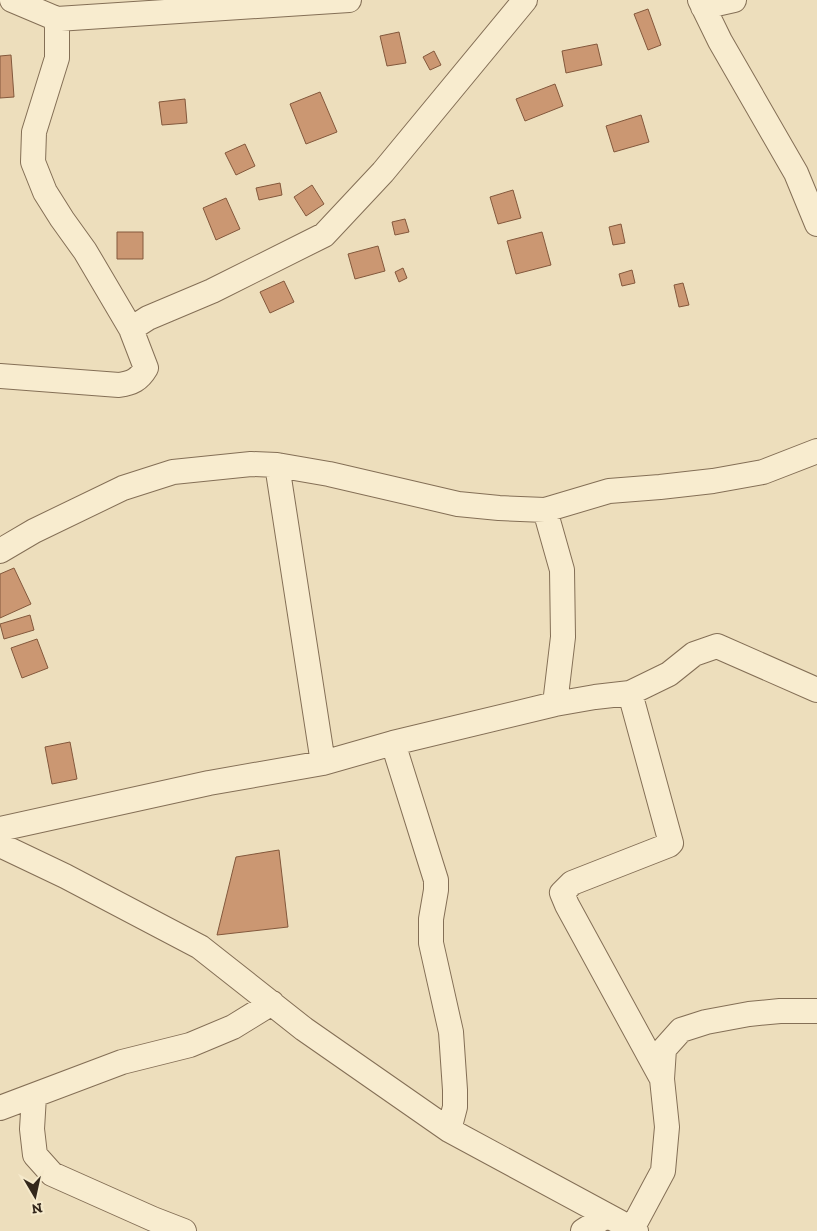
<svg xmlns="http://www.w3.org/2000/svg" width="817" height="1231" font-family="'Zilla Slab',serif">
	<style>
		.building { fill: #cb9772; stroke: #83583c }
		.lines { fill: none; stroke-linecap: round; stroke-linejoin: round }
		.minor-casing { stroke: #846f56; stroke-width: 26 }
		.minor { stroke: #f8eccf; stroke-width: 24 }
	</style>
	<rect width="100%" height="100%" fill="#eddebc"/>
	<!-- building -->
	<path class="building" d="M 648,9 L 661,45 L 648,50 L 634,14 Z
		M 399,32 L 406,63 L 387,66 L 380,36 Z
		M 597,44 L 602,65 L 566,73 L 562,51 Z
		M 434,51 L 441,65 L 430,70 L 423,57 Z
		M 11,55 L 14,97 L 0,98 L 0,56 Z
		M 555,84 L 563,106 L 525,121 L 516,99 Z
		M 320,92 L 337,132 L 306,144 L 290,104 Z
		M 185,99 L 187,123 L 162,125 L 159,102 Z
		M 641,115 L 649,142 L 614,152 L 606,126 Z
		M 245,144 L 255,166 L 236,175 L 225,153 Z
		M 280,183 L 282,195 L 259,200 L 256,188 Z
		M 312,185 L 324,204 L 306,216 L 294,197 Z
		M 513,190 L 521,218 L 498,224 L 490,197 Z
		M 226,198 L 240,229 L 216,240 L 203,208 Z
		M 405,219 L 409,232 L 395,235 L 392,222 Z
		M 621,224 L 625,243 L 613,245 L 609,227 Z
		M 117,232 L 143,232 L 143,259 L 117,259 Z
		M 542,232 L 551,265 L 516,274 L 507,241 Z
		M 378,246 L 385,271 L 355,279 L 348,254 Z
		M 403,268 L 407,278 L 399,282 L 395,272 Z
		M 632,270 L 635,283 L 622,286 L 619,274 Z
		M 284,281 L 294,302 L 270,313 L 260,292 Z
		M 683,283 L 689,305 L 679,307 L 674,285 Z
		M 14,568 L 31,604 L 0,618 L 0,574 Z
		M 30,615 L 34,630 L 4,639 L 0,624 Z
		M 37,639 L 48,668 L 22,678 L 11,648 Z
		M 70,742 L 77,779 L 52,784 L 45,747 Z
		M 279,850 L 288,927 L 217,935 L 236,857 Z"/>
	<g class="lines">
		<defs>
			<path id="minor" d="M 12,0 L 57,19 L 349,0
				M 700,0 L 720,41 L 796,173 L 817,224
				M 703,7 L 734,0
				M 131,329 L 148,318 L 212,291 L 324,235 L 383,172 L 525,0
				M 0,376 L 119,385 C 132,383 139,380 146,368 L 131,329 L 85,251 L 62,219 L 45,192 L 33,162 L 34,132 L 57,58 L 57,19
				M 277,465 L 323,763
				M 545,510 L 562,570 L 563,637 L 555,704
				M 0,551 L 34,531 L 123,488 L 173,472 L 251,464 L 277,465 L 329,474 L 458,504 L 499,508 L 545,510 L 609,491 L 660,487 L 713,481 L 763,472 L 817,451
				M 630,693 L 671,843 L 669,845 L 572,883 L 562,893 L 567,905 L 662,1079
				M 393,743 L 436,880 L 436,890 L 431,919 L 431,943 L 451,1032 L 455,1090 L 455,1107 L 449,1130
				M 0,829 L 209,783 L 323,763 L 393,743 L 555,704 L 595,697 L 630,693 L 669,674 L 694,654 L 717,646 L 817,690
				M 0,845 L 65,876 L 200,947 L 304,1029 L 449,1130 L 636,1231
				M 34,1096 L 32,1129 L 35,1155 L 52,1174 L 153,1219 L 184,1231
				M 0,1108 L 122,1062 L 190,1045 L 233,1027 L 272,1003
				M 632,1229 L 663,1171 L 667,1127 L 662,1079 L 664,1049 L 681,1030 L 706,1022 L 749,1014 L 780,1011 L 817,1011
				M 583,1231 L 606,1216"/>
		</defs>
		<!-- minor casing -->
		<use href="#minor" class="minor-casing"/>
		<!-- minor -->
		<use href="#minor" class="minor"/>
	</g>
	<!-- north arrow -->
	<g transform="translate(35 1196) rotate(171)" stroke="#f5e9cb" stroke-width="4" paint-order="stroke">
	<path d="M0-4L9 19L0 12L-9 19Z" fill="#33271b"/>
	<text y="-8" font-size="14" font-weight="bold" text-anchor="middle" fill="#33271b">N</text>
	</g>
</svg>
